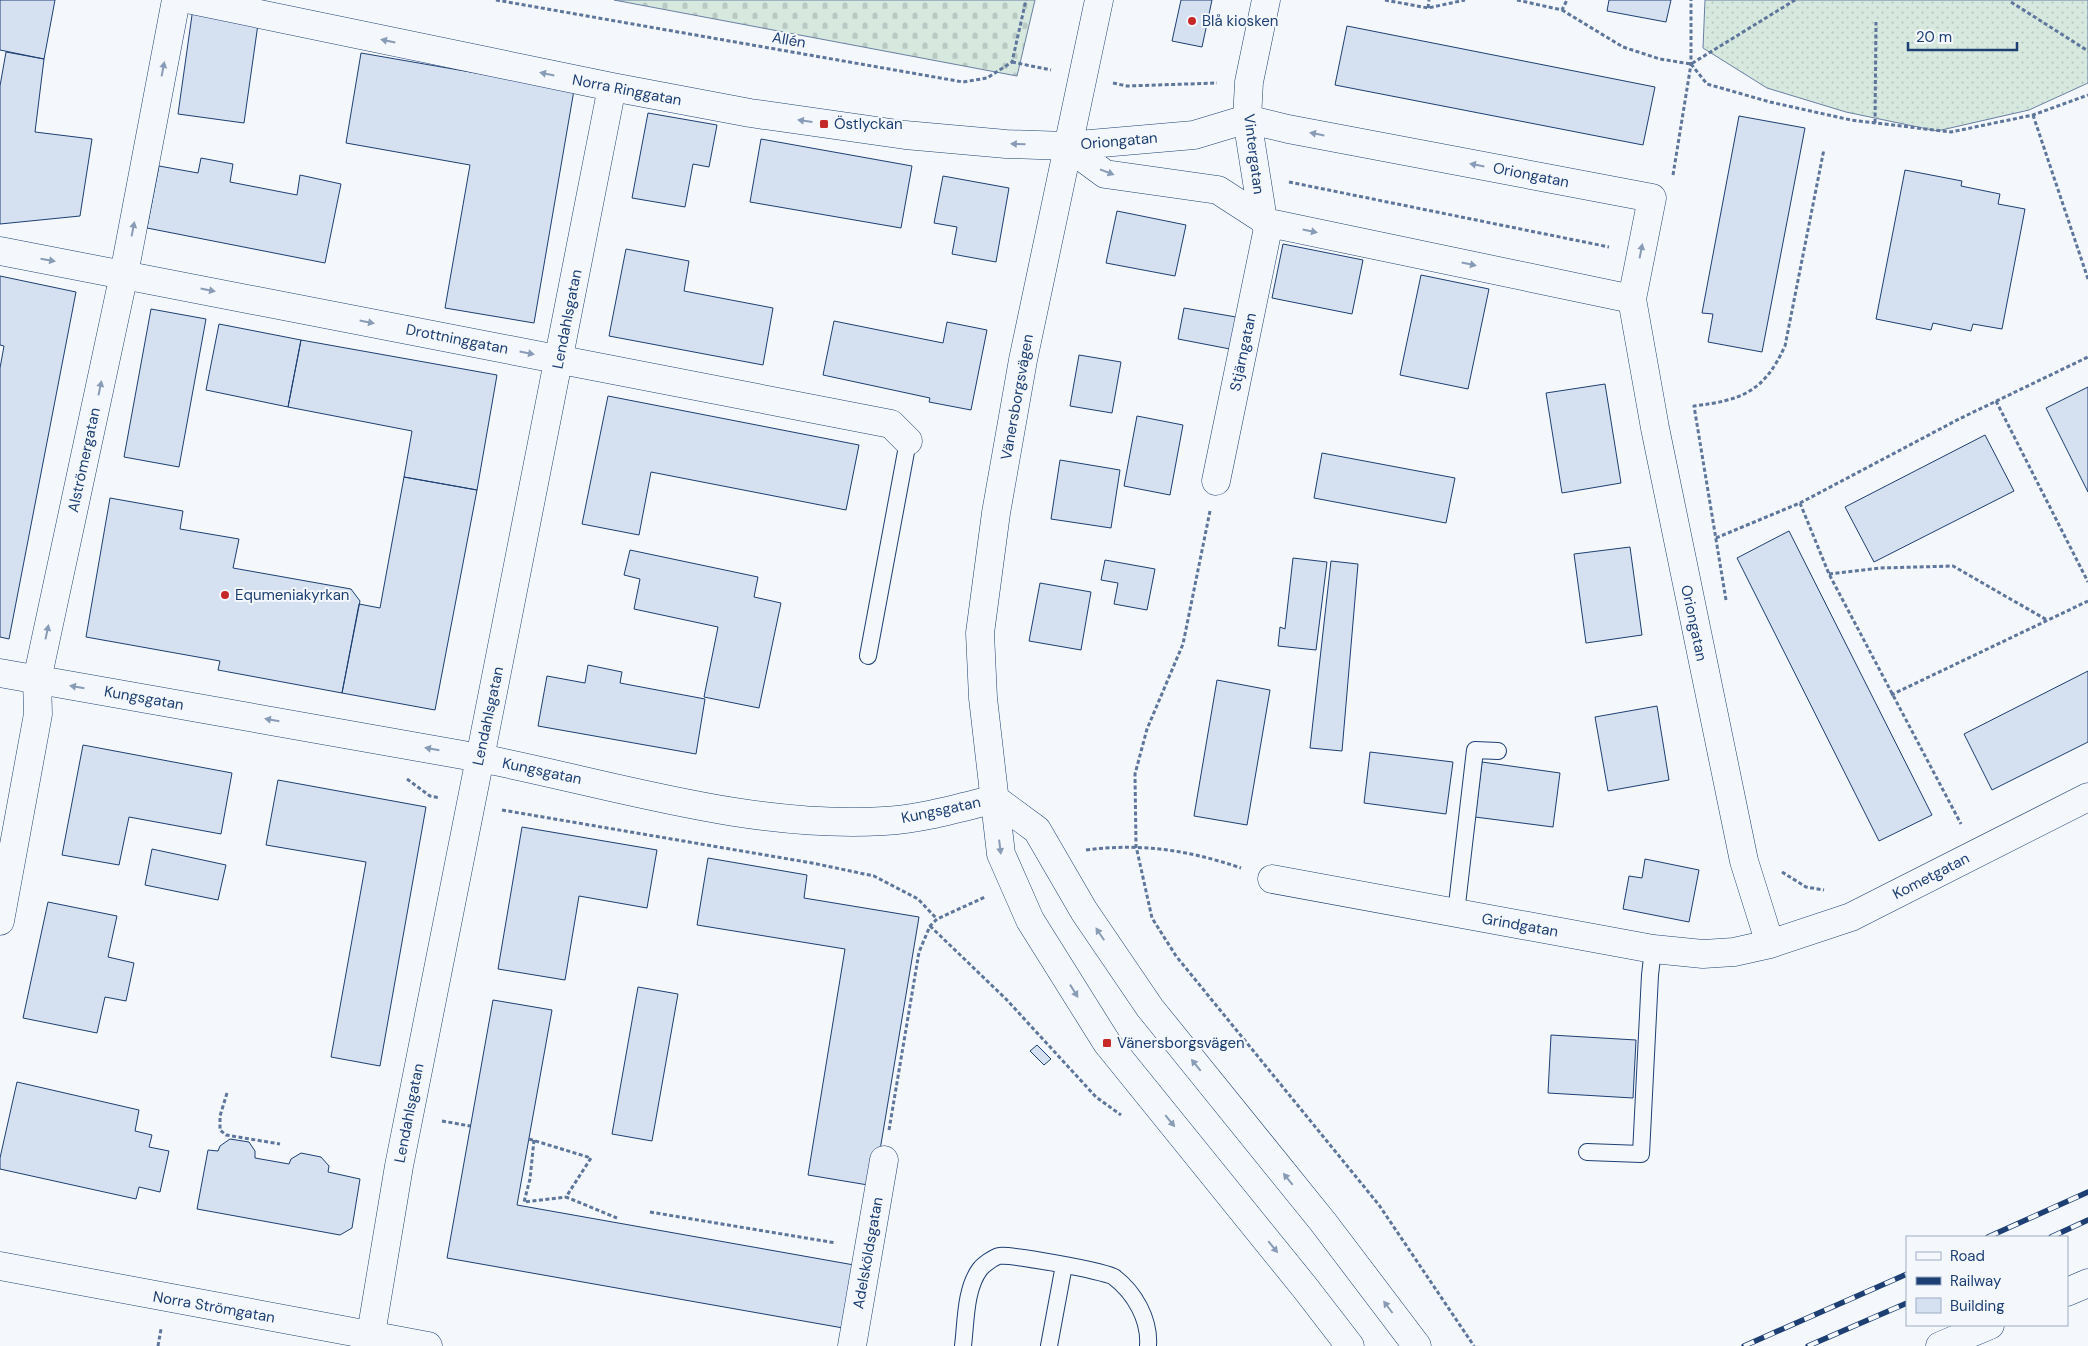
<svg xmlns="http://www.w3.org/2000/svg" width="2088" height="1346" font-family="'DM Sans',sans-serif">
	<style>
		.grass { fill: url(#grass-dots); stroke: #687fa3 }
		.cemetery { fill: url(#cemetery-stones); stroke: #687fa3 }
		.building { fill: #d5e0f0; stroke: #1d3f73 }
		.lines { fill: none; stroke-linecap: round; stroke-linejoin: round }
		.service-casing { stroke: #1d3f73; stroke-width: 18 }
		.minor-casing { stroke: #1d3f73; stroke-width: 29 }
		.tertiary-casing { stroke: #1d3f73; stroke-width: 29 }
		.secondary-casing { stroke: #1d3f73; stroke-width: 29 }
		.path { stroke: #5e769c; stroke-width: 3; stroke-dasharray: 4 2.5; stroke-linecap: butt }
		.service { stroke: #f4f7fb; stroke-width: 16 }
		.minor { stroke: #f4f7fb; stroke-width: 28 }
		.tertiary { stroke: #f4f7fb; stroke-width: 28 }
		.secondary { stroke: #f4f7fb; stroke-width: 28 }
		.rail-casing { stroke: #1d3f73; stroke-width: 5.5 }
		.rail { stroke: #f4f7fb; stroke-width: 4; stroke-dasharray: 11; stroke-linecap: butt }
		.oneway { fill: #889bb7 }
		.poi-dot { fill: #c62828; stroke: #f4f7fb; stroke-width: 2 }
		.labels { text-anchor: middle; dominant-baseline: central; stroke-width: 4; stroke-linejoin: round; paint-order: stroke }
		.poi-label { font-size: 15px; fill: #1d3f73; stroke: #f4f7fb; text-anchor: start }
		.street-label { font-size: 15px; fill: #1d3f73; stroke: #f4f7fb }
	</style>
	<defs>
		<pattern id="grass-dots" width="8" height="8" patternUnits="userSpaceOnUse" patternTransform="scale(1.25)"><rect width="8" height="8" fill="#d7e8df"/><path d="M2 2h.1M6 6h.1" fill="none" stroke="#b8c8c3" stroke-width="1.8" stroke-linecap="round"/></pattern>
		<pattern id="cemetery-stones" width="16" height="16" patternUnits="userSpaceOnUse" patternTransform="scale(1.25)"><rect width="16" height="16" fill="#d7e8df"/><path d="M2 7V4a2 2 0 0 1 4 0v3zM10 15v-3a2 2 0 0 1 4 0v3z" fill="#b8c8c3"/></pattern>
	</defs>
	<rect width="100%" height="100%" fill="#f4f7fb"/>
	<!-- grass -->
	<path class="grass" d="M 1705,0 L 2088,0 L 2088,83 L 2029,110 L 1937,131 L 1846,112 L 1767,88 L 1703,48 Z"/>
	<!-- cemetery -->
	<path class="cemetery" d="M 614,0 L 1035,0 L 1017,76 Z"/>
	<!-- building -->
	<path class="building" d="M 0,0 L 55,0 L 44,59 L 0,50 Z
		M 1181,0 L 1212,0 L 1202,47 L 1172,41 Z
		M 1609,0 L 1671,0 L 1666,22 L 1607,11 Z
		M 193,8 L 259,17 L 244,123 L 178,114 Z
		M 1347,26 L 1655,87 L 1643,145 L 1335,85 Z
		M 6,52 L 44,59 L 35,132 L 92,139 L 80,216 L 0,224 L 0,86 Z
		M 361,53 L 574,90 L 534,323 L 445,308 L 470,165 L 346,143 Z
		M 648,113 L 717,125 L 709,167 L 693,164 L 685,207 L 632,198 Z
		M 1739,116 L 1805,128 L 1762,352 L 1708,342 L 1713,314 L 1702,313 Z
		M 761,139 L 912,166 L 901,228 L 750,202 Z
		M 201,158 L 233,164 L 230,182 L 297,195 L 300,175 L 341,184 L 325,263 L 147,228 L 159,166 L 198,173 Z
		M 1905,170 L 1962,181 L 1961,186 L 2000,194 L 1998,204 L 2025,209 L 2002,329 L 1973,324 L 1971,331 L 1933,323 L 1931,330 L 1876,319 Z
		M 943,176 L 1009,188 L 996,262 L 952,254 L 957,227 L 934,223 Z
		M 1117,211 L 1186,225 L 1175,276 L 1106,263 Z
		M 1283,244 L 1363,260 L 1352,314 L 1272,298 Z
		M 626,249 L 689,261 L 684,291 L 773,308 L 763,365 L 609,336 Z
		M 1421,275 L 1489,289 L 1468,389 L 1400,375 Z
		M 0,276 L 76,292 L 9,639 L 0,637 L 0,368 L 4,346 L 0,345 Z
		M 1184,308 L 1236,317 L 1230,349 L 1178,339 Z
		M 151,309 L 206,319 L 179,467 L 124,457 Z
		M 834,321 L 943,343 L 947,322 L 987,330 L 971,410 L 929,402 L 930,398 L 823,375 Z
		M 219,324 L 301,340 L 288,407 L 206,390 Z
		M 301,340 L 497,375 L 477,490 L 404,477 L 412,431 L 288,407 Z
		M 1079,355 L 1121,362 L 1112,413 L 1070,406 Z
		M 1605,384 L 1621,483 L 1562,493 L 1546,393 Z
		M 2088,387 L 2088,492 L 2046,408 Z
		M 608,396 L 859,445 L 846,510 L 651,472 L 639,535 L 582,524 Z
		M 1137,416 L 1183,425 L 1170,495 L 1124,486 Z
		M 1985,435 L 2014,491 L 1874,562 L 1845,507 Z
		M 1322,453 L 1455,478 L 1446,523 L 1314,498 Z
		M 1060,460 L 1120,470 L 1111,528 L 1051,519 Z
		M 404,477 L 477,490 L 435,710 L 342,693 L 359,604 L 380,608 Z
		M 110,498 L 183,511 L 180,529 L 239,539 L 233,568 L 351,589 L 360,601 L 342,693 L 218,670 L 220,661 L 86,637 Z
		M 1789,531 L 1932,815 L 1879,841 L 1737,558 Z
		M 1630,547 L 1642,635 L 1586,643 L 1574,554 Z
		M 630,550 L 758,577 L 754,597 L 781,603 L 759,708 L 704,697 L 718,627 L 634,609 L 640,579 L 624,575 Z
		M 1293,558 L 1327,562 L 1316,650 L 1278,646 L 1280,627 L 1285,629 Z
		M 1105,560 L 1155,569 L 1147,610 L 1114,604 L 1118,583 L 1101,580 Z
		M 1331,561 L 1358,564 L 1342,751 L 1310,748 Z
		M 1040,583 L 1091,592 L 1081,650 L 1029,641 Z
		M 588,665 L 622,672 L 620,683 L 705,699 L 696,754 L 538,726 L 547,676 L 585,683 Z
		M 2088,671 L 2088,742 L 1992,790 L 1964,734 Z
		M 1217,680 L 1270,690 L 1247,825 L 1194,816 Z
		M 1657,706 L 1669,780 L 1608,791 L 1595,717 Z
		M 83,745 L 232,773 L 221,834 L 129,817 L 119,865 L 62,855 Z
		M 1370,752 L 1453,762 L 1446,814 L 1364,803 Z
		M 1482,762 L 1560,773 L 1553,827 L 1475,817 Z
		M 278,780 L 426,807 L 380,1066 L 331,1057 L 366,862 L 266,845 Z
		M 522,827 L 657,850 L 647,908 L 579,896 L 565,980 L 498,969 Z
		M 152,849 L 226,865 L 218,900 L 145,885 Z
		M 708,858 L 807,875 L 804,898 L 919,917 L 874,1186 L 808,1175 L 845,949 L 697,925 Z
		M 1645,859 L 1699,870 L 1689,922 L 1623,909 L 1629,876 L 1642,878 Z
		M 48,902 L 117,916 L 108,957 L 134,963 L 126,1001 L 105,997 L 97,1033 L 23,1018 Z
		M 638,987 L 678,994 L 652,1141 L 612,1134 Z
		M 493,1000 L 552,1010 L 517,1205 L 854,1265 L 843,1328 L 447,1258 Z
		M 1551,1035 L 1636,1040 L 1633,1098 L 1548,1093 Z
		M 1037,1045 L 1051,1059 L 1044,1065 L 1030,1051 Z
		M 17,1082 L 139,1110 L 135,1131 L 152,1135 L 149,1147 L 169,1151 L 160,1192 L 139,1187 L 136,1199 L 0,1169 L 0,1158 Z
		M 230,1139 L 249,1142 L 255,1151 L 255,1158 L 289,1164 L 291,1159 L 301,1153 L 321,1157 L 329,1166 L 328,1172 L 360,1179 L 352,1228 L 340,1235 L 197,1209 L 208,1150 L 218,1151 L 220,1146 Z"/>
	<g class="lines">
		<defs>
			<path id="service" d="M 868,656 L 908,441
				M 1456,913 L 1475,750 L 1498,751
				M 1587,1152 L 1641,1154 L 1650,975 L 1653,949
				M 963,1346 C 966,1322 965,1289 980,1269 C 983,1265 994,1257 999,1256 C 1009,1254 1106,1271 1114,1277 C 1135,1293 1150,1320 1148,1346
				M 1049,1346 L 1064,1265"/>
			<path id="minor" d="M 192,0 L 612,87 L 750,113 L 905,135 L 1006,144 L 1067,146 L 1194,135 L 1247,119 L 1288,129 L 1652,198 L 1632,299 L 1655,428 L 1744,861 L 1770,944
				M 1067,146 L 1105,174 L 1218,190 L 1269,223 L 1632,299
				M 1263,220 L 1247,119 L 1249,82 L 1266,0
				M 0,251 L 891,424 L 908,441
				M 1216,481 L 1269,223
				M 0,673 L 480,758 L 612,87
				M 1272,879 L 1653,949 L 1703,954 L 1734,952 L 1770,944 L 1851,917 L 2088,797
				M 0,921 L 38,714 L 37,680 L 124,274 L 176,0
				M 0,1266 L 428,1346
				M 2067,1292 L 2088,1283
				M 852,1346 L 884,1160
				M 1940,1346 L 1990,1325"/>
			<path id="tertiary" d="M 369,1346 L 399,1166 L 480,758 C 612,784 748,829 884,821 C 922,819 959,808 995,799"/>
			<path id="secondary" d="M 1099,0 L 1023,360 L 996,513 L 980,633 L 983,698 L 1001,854 L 1030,920 L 1107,1043 L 1306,1289 L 1350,1346
				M 995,799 L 1037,830 L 1084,911 L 1150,1008 L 1323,1222 L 1417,1346"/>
		</defs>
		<!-- service casing -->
		<use href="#service" class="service-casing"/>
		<!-- minor casing -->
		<use href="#minor" class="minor-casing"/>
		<!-- tertiary casing -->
		<use href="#tertiary" class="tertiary-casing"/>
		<!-- secondary casing -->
		<use href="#secondary" class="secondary-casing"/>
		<!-- path -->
		<path class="path" d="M 496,0 L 963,82 L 987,78 L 1012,62 L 1026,0
			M 1385,0 L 1428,8 L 1465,0
			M 1517,0 L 1562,10 L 1567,0
			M 2011,2 L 2088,51
			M 1428,8 L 1429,0
			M 1562,10 L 1623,47 L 1660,59 L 1691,64 L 1795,0
			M 1012,62 L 1051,70
			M 1691,64 L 1707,84 L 1770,102 L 1851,120 L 1951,132 L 2033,115 L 2088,95
			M 1113,83 L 1127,86 L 1217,83
			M 2033,115 L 2088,279
			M 1875,123 L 1876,22
			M 1673,175 L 1691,64 L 1691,0
			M 1289,182 L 1609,247
			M 1996,401 L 2088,582
			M 1800,503 L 1829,574 L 1961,824
			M 1210,511 L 1183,644 L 1147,729 L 1135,774 L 1136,846 L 1152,918 L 1176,956 L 1379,1205 L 1474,1346
			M 1716,538 L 1800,503 L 1959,419 L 2088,357
			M 1829,574 L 1880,568 L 1953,566 L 2047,620
			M 1726,600 L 1694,406 C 1742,400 1764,392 1785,346 L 1824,149
			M 1891,695 L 2088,601
			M 407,779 L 430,796 L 440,798
			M 502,810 L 812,863 L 874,876 L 918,899 L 937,919
			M 1086,850 C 1142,843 1188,850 1241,868
			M 1782,872 L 1806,887 L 1824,890
			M 930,926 L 1006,999 L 1096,1097 L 1121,1115
			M 227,1093 L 220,1116 L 220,1130 L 226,1135 L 280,1144
			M 442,1121 L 470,1126
			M 889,1130 L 919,952 L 930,926 L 937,919 L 985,897
			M 529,1139 L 591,1158 L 566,1197 L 617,1218
			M 534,1140 L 530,1179 L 524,1202 L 566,1197
			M 650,1212 L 836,1243
			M 158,1346 L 161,1329"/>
		<!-- service -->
		<use href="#service" class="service"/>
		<!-- minor -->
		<use href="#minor" class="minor"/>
		<!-- tertiary -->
		<use href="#tertiary" class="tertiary"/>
		<!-- secondary -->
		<use href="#secondary" class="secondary"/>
		<defs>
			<path id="rail" d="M 1988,1237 L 2088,1192
				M 2051,1237 L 2088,1220
				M 1744,1346 L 1907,1274
				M 1808,1346 L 1907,1303"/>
		</defs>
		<!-- rail casing -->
		<use href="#rail" class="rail-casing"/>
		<!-- rail -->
		<use href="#rail" class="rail"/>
	</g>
	<!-- one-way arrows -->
	<defs><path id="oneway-solid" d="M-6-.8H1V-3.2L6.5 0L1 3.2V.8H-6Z" transform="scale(1.25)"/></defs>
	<g class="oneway">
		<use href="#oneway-solid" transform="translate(388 41) rotate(-168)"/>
		<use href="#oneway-solid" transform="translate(163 69) rotate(-79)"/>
		<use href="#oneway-solid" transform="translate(547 74) rotate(-168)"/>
		<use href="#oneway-solid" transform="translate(805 121) rotate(-172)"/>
		<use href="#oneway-solid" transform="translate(1317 134) rotate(-169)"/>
		<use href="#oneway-solid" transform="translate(1018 144) rotate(-178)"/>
		<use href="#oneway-solid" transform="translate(1477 165) rotate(-169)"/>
		<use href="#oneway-solid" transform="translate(1107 172) rotate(21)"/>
		<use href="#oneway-solid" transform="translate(133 229) rotate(-79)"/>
		<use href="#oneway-solid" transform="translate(1310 231) rotate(12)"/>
		<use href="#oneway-solid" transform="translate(1641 251) rotate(-79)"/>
		<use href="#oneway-solid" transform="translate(48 260) rotate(10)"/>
		<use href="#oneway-solid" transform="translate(1469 264) rotate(12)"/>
		<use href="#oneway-solid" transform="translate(208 290) rotate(11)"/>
		<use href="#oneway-solid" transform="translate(367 322) rotate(11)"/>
		<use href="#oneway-solid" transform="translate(527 353) rotate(11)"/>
		<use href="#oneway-solid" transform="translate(100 388) rotate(-78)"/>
		<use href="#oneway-solid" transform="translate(47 632) rotate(-78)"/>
		<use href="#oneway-solid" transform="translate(77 687) rotate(-170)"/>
		<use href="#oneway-solid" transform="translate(272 720) rotate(-170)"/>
		<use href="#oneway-solid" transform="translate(432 749) rotate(-170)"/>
		<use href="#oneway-solid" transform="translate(1000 847) rotate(83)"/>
		<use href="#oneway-solid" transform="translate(1100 934) rotate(-124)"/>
		<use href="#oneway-solid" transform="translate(1074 991) rotate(58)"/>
		<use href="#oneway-solid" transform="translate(1196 1065) rotate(-129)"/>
		<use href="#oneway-solid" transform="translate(1170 1121) rotate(51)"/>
		<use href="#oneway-solid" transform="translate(1288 1179) rotate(-129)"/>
		<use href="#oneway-solid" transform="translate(1273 1247) rotate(51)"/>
		<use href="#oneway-solid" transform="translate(1388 1307) rotate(-127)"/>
	</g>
	<!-- markers -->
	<g class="poi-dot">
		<circle cx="1192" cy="21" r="5"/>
		<rect x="819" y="119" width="10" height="10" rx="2.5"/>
		<circle cx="225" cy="595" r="5"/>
		<rect x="1102" y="1038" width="10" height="10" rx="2.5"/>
	</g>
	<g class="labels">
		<!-- poi labels -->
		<g class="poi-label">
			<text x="1202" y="21">Blå kiosken</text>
			<text x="834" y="124">Östlyckan</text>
			<text x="235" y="595">Equmeniakyrkan</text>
			<text x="1117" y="1043">Vänersborgsvägen</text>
		</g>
		<!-- street labels -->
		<g class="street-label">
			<text transform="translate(789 40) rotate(10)">Allén</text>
			<text transform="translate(627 90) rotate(11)">Norra Ringgatan</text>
			<text transform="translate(1119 141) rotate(-5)">Oriongatan</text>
			<text transform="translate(1254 154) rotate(83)">Vintergatan</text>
			<text transform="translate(1531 175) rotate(11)">Oriongatan</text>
			<text transform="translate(567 319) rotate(-79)">Lendahlsgatan</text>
			<text transform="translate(457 339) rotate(11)">Drottninggatan</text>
			<text transform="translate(1243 352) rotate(-78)">Stjärngatan</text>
			<text transform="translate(1017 397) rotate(-80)">Vänersborgsvägen</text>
			<text transform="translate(84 460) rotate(-78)">Alströmergatan</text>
			<text transform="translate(1694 623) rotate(78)">Oriongatan</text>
			<text transform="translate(144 698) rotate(10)">Kungsgatan</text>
			<text transform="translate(488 716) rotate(-78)">Lendahlsgatan</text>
			<text transform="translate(542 771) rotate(12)">Kungsgatan</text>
			<text transform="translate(941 810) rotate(-12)">Kungsgatan</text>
			<text transform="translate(1931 876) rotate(-27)">Kometgatan</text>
			<text transform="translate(1520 925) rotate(10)">Grindgatan</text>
			<text transform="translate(409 1113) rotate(-79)">Lendahlsgatan</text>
			<text transform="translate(868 1253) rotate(-80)">Adelsköldsgatan</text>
			<text transform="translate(214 1307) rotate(10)">Norra Strömgatan</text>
		</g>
	</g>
	<!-- legend -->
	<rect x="1906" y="1236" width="162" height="90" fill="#f4f7fb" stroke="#9eadc5"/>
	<rect x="1916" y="1252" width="25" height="8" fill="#f4f7fb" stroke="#9eadc5"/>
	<text x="1950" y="1261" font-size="15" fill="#1d3f73">Road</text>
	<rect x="1916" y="1277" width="25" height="8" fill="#1d3f73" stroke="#9eadc5"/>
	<text x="1950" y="1286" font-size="15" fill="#1d3f73">Railway</text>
	<rect x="1916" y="1298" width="25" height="15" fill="#d5e0f0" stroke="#9eadc5"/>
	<text x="1950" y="1311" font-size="15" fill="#1d3f73">Building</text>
	<!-- scale -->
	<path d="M1908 42v8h109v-8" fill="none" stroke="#1d3f73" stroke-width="2.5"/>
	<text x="1916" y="42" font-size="15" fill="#1d3f73" stroke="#f4f7fb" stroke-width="4" paint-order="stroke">20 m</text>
</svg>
